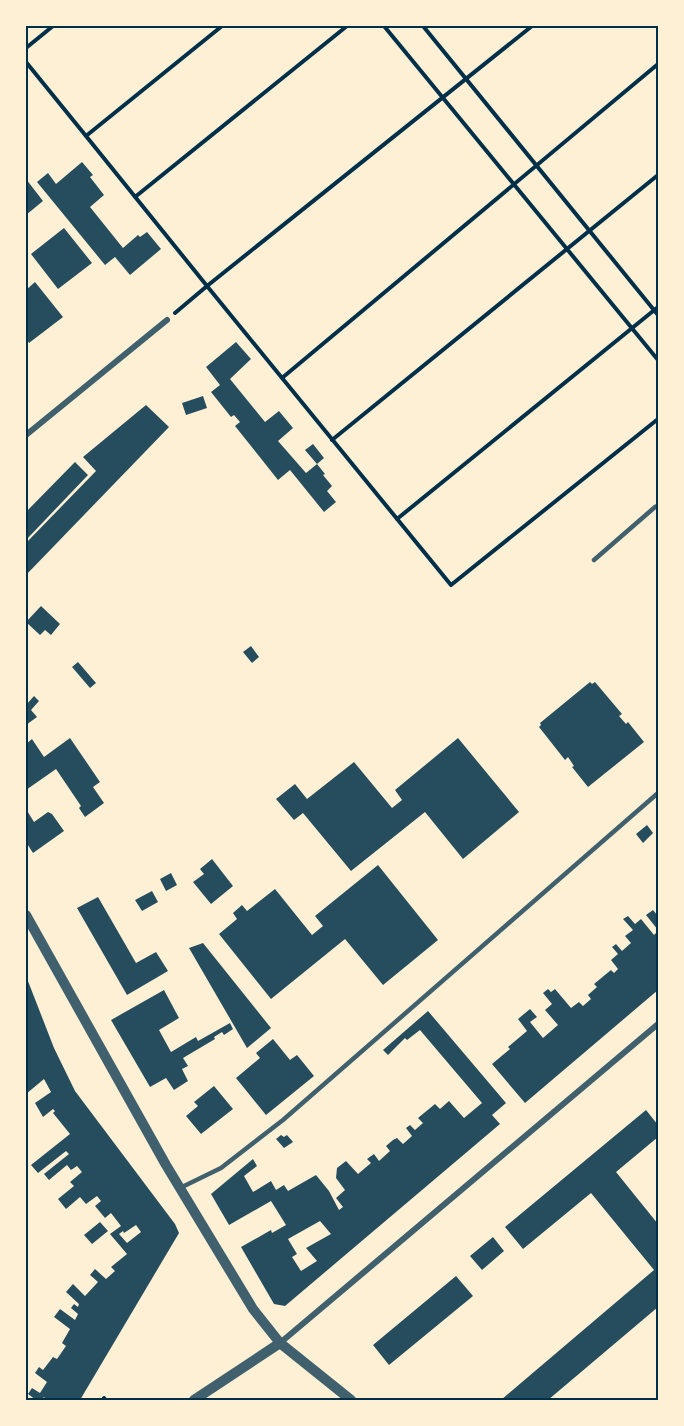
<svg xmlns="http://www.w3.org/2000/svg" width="684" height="1426" font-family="Karla,sans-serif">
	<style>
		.building { fill: #264d5e; fill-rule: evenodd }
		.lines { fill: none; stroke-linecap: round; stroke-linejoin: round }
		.path { stroke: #003049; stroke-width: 4 }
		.service { stroke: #3f606c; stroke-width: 4.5 }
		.minor { stroke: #3f606c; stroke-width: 6 }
		.tertiary { stroke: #3f606c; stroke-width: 10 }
		.neatline { fill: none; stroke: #003049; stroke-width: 2 }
	</style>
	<rect width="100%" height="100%" fill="#fdf0d5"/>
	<!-- building -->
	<path class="building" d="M 82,162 L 93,175 L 90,177 L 104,195 L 90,207 L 123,248 L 138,235 L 140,237 L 147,232 L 161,249 L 130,275 L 115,257 L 105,265 L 37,182 L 48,173 L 56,184 Z
		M 26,179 L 43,201 L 26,215 Z
		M 64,228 L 92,263 L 58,289 L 31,254 Z
		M 35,282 L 63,317 L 29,343 L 26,338 L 26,290 Z
		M 236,342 L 251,359 L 230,379 L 265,422 L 279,411 L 293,428 L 278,441 L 306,473 L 317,464 L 325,474 L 323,475 L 332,486 L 327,491 L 336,502 L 324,512 L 290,470 L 278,480 L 235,426 L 240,422 L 234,415 L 231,417 L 211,392 L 220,385 L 206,367 Z
		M 203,396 L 207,408 L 186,415 L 182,403 Z
		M 146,405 L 169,427 L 26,575 L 26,543 L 96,471 L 83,457 Z
		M 313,444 L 324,458 L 317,464 L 305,450 Z
		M 75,462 L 88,475 L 26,540 L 26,512 Z
		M 41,606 L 60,624 L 51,635 L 45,630 L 40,635 L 26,622 Z
		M 251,646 L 259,657 L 252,663 L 243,652 Z
		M 78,662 L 96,683 L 90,688 L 72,667 Z
		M 590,682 L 592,684 L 595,682 L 622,714 L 619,716 L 626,724 L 628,722 L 644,742 L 588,787 L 572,767 L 574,766 L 568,757 L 565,760 L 539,727 L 541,725 L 540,723 Z
		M 34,696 L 39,701 L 31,710 L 37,717 L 26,725 L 26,705 Z
		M 70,738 L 100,782 L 93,787 L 104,803 L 85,817 L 79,808 L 81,806 L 56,769 L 26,790 L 26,744 L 32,739 L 44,757 Z
		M 458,738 L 519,812 L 463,859 L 425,812 L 351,871 L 303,813 L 294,820 L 276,799 L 295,784 L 307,799 L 354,762 L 392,808 L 402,800 L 395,790 Z
		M 26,809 L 34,822 L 48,812 L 52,814 L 64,831 L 33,853 L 26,842 Z
		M 647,825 L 653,833 L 643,843 L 636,834 Z
		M 212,859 L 233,886 L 211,904 L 193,882 L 204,874 L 200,869 Z
		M 378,865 L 438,940 L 383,985 L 345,939 L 271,999 L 219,934 L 237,919 L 233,913 L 242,905 L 247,911 L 275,889 L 312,935 L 323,926 L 315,916 Z
		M 171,873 L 177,885 L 166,891 L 160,879 Z
		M 152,891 L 158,902 L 142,911 L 135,900 Z
		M 98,897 L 136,963 L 156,952 L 168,971 L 127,995 L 77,908 Z
		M 653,910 L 658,916 L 658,930 L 646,915 Z
		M 628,916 L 635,924 L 641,919 L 654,935 L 658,931 L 658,990 L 525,1103 L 492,1064 L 510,1049 L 508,1047 L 527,1031 L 518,1019 L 530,1009 L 537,1017 L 530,1022 L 543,1038 L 558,1025 L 545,1010 L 552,1004 L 543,993 L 548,989 L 551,992 L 555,989 L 571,1008 L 579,1002 L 583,1006 L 591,999 L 588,995 L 597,987 L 594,984 L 611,970 L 614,973 L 618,969 L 611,960 L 618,954 L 612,947 L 616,944 L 622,951 L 631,943 L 625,936 L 633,930 L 623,919 Z
		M 203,943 L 271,1028 L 247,1048 L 189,948 Z
		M 26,976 L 54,1048 L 75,1091 L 175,1224 L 179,1233 L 80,1400 L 46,1400 L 44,1397 L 41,1400 L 36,1400 L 28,1394 L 32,1388 L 40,1393 L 47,1382 L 35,1373 L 39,1367 L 43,1370 L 53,1357 L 57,1359 L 66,1346 L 62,1343 L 70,1329 L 54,1317 L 60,1309 L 75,1320 L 78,1314 L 71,1308 L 74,1304 L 78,1307 L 79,1304 L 66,1292 L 73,1284 L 85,1296 L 98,1282 L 90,1275 L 95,1269 L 106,1279 L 115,1271 L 111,1267 L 127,1254 L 110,1234 L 121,1226 L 111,1213 L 105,1218 L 95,1206 L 101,1201 L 97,1196 L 86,1204 L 80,1197 L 66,1209 L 58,1199 L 74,1186 L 70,1182 L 82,1172 L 77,1166 L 71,1170 L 67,1165 L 49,1180 L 44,1174 L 69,1154 L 66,1151 L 38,1173 L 31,1165 L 70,1134 L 53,1113 L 55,1111 L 53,1109 L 43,1117 L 35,1103 L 51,1092 L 44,1079 L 26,1094 ZM 136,1225 L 141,1232 L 127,1243 L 119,1234 L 123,1231 L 124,1233 Z
		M 164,990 L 179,1018 L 159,1030 L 171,1052 L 196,1037 L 198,1041 L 230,1023 L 233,1029 L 224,1035 L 222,1032 L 214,1037 L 215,1039 L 183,1058 L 188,1066 L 182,1069 L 188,1081 L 174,1090 L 166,1078 L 150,1087 L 111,1020 Z
		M 428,1011 L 506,1103 L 492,1115 L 500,1124 L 285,1306 L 274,1304 L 241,1247 L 271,1230 L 272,1233 L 286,1225 L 271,1201 L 229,1225 L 211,1194 L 253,1159 L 257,1166 L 244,1176 L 253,1192 L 271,1181 L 276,1190 L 284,1185 L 288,1191 L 316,1175 L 329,1191 L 339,1210 L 343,1207 L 336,1198 L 345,1190 L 336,1178 L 337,1168 L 346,1161 L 358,1174 L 371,1163 L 367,1159 L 374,1154 L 379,1161 L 390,1151 L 386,1146 L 393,1140 L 397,1138 L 403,1144 L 412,1136 L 406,1128 L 410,1125 L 415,1130 L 423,1123 L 418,1118 L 435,1104 L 440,1109 L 449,1101 L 464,1118 L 482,1103 L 420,1030 L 407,1040 L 405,1038 L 388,1055 L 383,1050 ZM 320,1221 L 331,1234 L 306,1248 L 317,1261 L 301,1271 L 292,1257 L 297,1254 L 288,1239 Z
		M 273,1039 L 290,1060 L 297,1055 L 314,1076 L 266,1115 L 236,1078 L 260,1058 L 256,1053 Z
		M 214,1086 L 233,1109 L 201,1134 L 186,1116 L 198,1106 L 194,1102 Z
		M 646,1110 L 658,1125 L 658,1137 L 616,1172 L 658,1224 L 658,1307 L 548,1400 L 501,1400 L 654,1270 L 591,1193 L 523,1249 L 505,1227 Z
		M 281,1135 L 284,1137 L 287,1135 L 293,1142 L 284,1148 L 276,1139 Z
		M 100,1222 L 108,1231 L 92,1244 L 84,1235 Z
		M 493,1237 L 504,1251 L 482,1270 L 470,1256 Z
		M 456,1276 L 473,1296 L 389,1365 L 373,1345 Z"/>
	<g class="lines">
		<!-- path -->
		<path class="path" d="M 384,26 L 658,360
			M 423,26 L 658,315
			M 532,26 L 207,286 L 451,585 L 658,419
			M 26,48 L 53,26
			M 26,62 L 86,136
			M 135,197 L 347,26
			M 175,313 L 207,286 L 86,136 L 222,26
			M 282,378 L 658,64
			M 332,440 L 658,175
			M 397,519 L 658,307
			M 104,1398 L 105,1400"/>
		<!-- service -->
		<path class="service" d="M 594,560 L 655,507 L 658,506
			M 180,1188 L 221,1168 L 283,1120 L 658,793"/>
		<!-- minor -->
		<path class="minor" d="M 26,435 L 167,320
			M 280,1343 L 658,1024"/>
		<!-- tertiary -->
		<path class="tertiary" d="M 26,915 L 166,1165 L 253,1309 L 280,1343 L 351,1400
			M 194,1400 L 280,1343"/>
	</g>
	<!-- border -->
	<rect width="684" height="1426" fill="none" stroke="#fdf0d5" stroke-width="54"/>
	<rect x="27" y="27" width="630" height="1372" class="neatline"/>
</svg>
